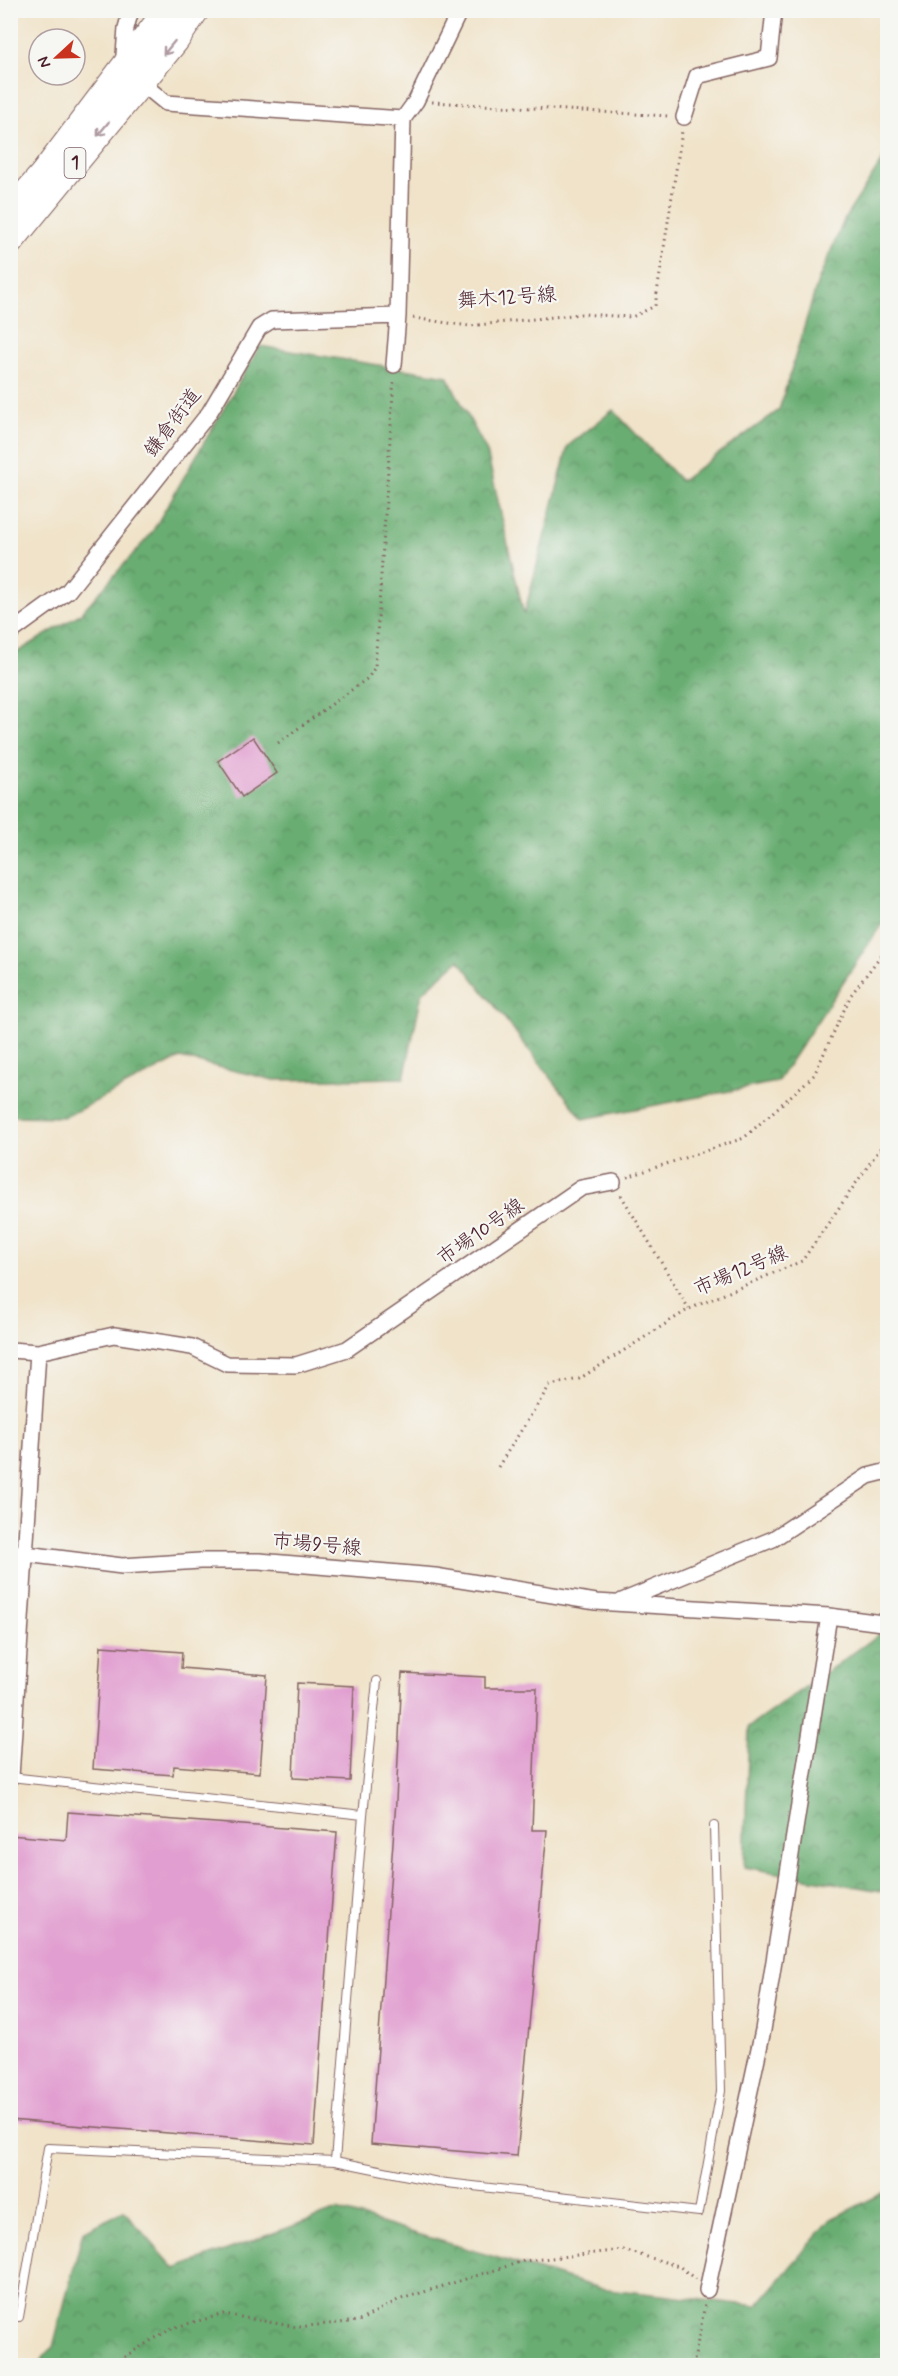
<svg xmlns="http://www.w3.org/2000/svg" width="898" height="2376" font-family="Mynerve,'Klee One',sans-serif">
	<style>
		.forest { fill: url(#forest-crowns); stroke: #5a664e; stroke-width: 1.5 }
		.building { fill: #e19ed0 }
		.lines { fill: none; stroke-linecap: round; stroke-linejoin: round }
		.service-casing { stroke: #846462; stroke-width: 10 }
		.minor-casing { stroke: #846462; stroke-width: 18 }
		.trunk-casing { stroke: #846462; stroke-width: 28 }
		.path { stroke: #846462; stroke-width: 3; stroke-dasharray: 1.5 4.5; stroke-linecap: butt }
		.service { stroke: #fff; stroke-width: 8 }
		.minor { stroke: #fff; stroke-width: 15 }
		.trunk { stroke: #fff; stroke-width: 26 }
		.oneway { stroke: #ae9aa0 }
		.labels { text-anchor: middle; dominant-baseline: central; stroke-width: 4.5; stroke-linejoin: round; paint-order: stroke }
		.shield { fill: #f6f6f2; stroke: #7e6067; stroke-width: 1.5 }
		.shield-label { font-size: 18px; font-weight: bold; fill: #4a1f2b }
		.street-label { font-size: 20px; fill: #4a1f2b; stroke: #f6f6f2 }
	</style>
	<defs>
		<pattern id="forest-crowns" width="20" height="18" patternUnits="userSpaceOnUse" patternTransform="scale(1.5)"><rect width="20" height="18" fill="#69ad72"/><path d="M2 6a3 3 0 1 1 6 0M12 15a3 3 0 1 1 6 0" fill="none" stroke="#588c5e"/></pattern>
	</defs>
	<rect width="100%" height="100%" fill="#f6f6f2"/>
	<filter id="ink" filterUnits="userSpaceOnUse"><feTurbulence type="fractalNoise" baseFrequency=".0167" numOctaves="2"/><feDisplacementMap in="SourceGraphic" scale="12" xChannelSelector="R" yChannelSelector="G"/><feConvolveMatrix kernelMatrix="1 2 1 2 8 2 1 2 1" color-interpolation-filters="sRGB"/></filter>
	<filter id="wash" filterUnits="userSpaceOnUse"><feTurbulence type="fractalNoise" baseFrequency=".008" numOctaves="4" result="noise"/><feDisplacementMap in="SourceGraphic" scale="24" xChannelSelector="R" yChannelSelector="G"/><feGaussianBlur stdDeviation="1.35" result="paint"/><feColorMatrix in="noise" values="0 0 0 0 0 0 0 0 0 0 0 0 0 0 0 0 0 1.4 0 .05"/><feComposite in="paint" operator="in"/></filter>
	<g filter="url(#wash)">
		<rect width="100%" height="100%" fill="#f0e3c9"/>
		<!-- forest -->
		<path class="forest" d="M 887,153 L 887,916 L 777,1082 L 583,1119 L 459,960 L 422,993 L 404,1078 L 274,1080 L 180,1058 L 65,1117 L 11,1116 L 11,656 L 80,614 L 151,534 L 260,346 L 447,376 L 487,452 L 524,615 L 568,446 L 613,410 L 681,481 L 779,410 L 818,281 L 845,218 Z
			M 887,1629 L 887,1892 L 744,1867 L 749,1727 Z
			M 887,2191 L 887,2365 L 37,2365 L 53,2347 L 83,2232 L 124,2211 L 175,2269 L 337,2210 L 599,2288 L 757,2306 L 831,2219 Z"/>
		<g id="blocks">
			<!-- building -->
			<path class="building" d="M 253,737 L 277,773 L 242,797 L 218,761 Z
				M 101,1646 L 182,1652 L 181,1668 L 267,1675 L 260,1773 L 174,1766 L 173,1775 L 93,1769 Z
				M 402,1673 L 485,1677 L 485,1688 L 537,1688 L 532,1830 L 547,1830 L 517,2156 L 371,2144 L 396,1801 Z
				M 297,1683 L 354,1686 L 350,1781 L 293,1778 Z
				M 68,1812 L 337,1832 L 314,2145 L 10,2120 L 10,1835 L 66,1840 Z"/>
		</g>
	</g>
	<g filter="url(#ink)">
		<use href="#blocks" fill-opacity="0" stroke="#846462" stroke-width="1.5"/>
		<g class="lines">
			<defs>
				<path id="service" d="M 10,1777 L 363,1815
					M 335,2161 L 363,1815 L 377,1681
					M 10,2317 L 19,2317 L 48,2148 L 335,2161 L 438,2182 L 699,2212 L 721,2091 L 714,1826"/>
				<path id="minor" d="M 131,10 L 126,28 L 123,68 L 166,103 L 403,119
					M 684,117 L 697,76 L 769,58 L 774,10
					M 403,119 L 416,101 L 460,10
					M 394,365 L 398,316 L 403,119
					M 10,633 L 68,591 L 209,413 L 259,328 L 272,320 L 398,316
					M 10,1350 L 38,1352 L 114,1335 L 192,1347 L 227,1364 L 296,1365 L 347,1349 L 581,1188 L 613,1182
					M 10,1552 L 122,1566 L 200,1561 L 259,1561 L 435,1576 L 596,1602 L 829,1616 L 882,1623
					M 622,1601 L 773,1539 L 868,1476 L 888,1471
					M 11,1777 L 38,1352
					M 707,2290 L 763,2030 L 829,1616"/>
				<path id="trunk" d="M 10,212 L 43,174 L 167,10
					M 10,242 L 176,40 L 196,10"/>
			</defs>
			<!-- service casing -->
			<use href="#service" class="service-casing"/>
			<!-- minor casing -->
			<use href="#minor" class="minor-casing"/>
			<!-- trunk casing -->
			<use href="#trunk" class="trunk-casing"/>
			<!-- path -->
			<path class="path" d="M 432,102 L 668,116
				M 413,318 L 469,326 L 581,314 L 632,317 L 655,306 L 682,131
				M 278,743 L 368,678 L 375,667 L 394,378
				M 627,1177 L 744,1138 L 814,1075 L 851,995 L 888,946
				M 621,1195 L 689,1309
				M 498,1467 L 550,1385 L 579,1379 L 689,1309 L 802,1261 L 888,1137
				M 109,2366 L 172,2328 L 224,2314 L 297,2327 L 359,2321 L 398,2300 L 524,2261 L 623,2250 L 679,2266 L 695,2279
				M 693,2366 L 705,2304"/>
			<!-- service -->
			<use href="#service" class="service"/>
			<!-- minor -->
			<use href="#minor" class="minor"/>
			<!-- trunk -->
			<use href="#trunk" class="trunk"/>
		</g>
		<!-- one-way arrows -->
		<defs><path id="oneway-shaft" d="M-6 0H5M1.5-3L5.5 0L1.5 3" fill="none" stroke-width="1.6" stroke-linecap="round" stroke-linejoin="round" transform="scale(1.5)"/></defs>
		<g class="oneway">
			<use href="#oneway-shaft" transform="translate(169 48) rotate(129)"/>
			<use href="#oneway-shaft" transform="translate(103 129) rotate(129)"/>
		</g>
	</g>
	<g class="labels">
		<!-- shield labels -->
		<rect class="shield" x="64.5" y="148" width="21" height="30" rx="4.5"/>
		<g class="shield-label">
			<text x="75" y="163">1</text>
		</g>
		<!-- street labels -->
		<g class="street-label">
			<text transform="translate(507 298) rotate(-4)">舞木12号線</text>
			<text transform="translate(173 423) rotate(-53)">鎌倉街道</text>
			<text transform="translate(481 1232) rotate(-35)">市場10号線</text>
			<text transform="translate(741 1271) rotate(-23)">市場12号線</text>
			<text transform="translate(317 1545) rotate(5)">市場9号線</text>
		</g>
	</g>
	<!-- margin -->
	<rect width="898" height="2376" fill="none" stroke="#f6f6f2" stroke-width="36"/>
	<!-- north arrow -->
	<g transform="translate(57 57) rotate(248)"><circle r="28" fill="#f6f6f2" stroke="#b1a0a2" stroke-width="1.5"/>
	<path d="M0-4.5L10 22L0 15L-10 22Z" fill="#c8321e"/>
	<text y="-9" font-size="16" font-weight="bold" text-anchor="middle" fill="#4a1f2b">N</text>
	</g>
</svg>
